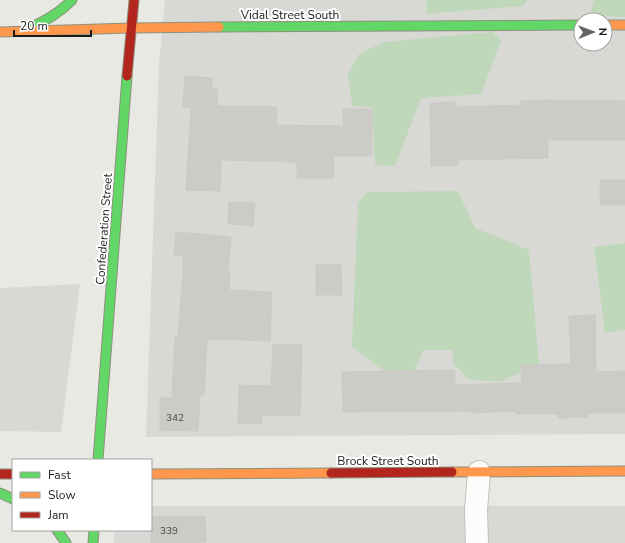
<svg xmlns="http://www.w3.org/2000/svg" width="625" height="543" font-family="'Nunito Sans',sans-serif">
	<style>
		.residential { fill: #d8d8d5; fill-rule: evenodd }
		.forest { fill: #bfd8ba }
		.building { fill: #cbcbc7; stroke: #cccac5 }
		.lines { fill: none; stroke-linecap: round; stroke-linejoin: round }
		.street-casing { stroke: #c2c2c0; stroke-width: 24 }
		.fast-casing { stroke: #8d927d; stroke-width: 11 }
		.slow-casing { stroke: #8d927d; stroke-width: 11 }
		.jam-casing { stroke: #8d927d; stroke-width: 11 }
		.street { stroke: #fcfcfb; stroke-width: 22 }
		.fast { stroke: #63d668; stroke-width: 9 }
		.slow { stroke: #ff974d; stroke-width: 9 }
		.jam { stroke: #b3261e; stroke-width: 9 }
		.labels { text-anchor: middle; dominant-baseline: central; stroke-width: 4; stroke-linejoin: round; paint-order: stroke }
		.number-label { font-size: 10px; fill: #474746 }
		.street-label { font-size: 12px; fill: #1b1b1b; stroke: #fff }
	</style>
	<rect width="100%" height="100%" fill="#e9e9e4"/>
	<!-- residential -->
	<path class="residential" d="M 165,0 L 625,0 L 625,434 L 146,437 L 159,64 ZM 581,20 L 605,20 L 605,44 L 581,44 Z
		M 80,284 L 61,432 L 0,431 L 0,288 Z
		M 151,506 L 625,506 L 625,543 L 114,543 L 114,530 L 151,530 Z"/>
	<!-- forest -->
	<path class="forest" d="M 427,0 L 527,0 L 523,6 L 426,14 Z
		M 594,0 L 625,0 L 625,17 L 590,15 Z
		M 493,32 L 501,41 L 481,94 L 421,98 L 395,166 L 375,165 L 372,107 L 352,106 L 348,74 L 359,54 L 384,42 Z
		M 458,191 L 475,228 L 529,250 L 539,364 L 499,382 L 468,379 L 454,364 L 452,350 L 423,350 L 411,379 L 394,378 L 352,347 L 358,203 L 367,192 Z
		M 625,243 L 625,330 L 605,333 L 594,247 Z"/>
	<!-- building -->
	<path class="building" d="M 185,76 L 212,78 L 212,89 L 218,90 L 217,106 L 277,107 L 276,125 L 343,126 L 343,109 L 372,109 L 372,156 L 334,156 L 334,178 L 297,178 L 297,162 L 221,160 L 220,191 L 186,190 L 191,107 L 183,107 Z
		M 547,100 L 625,101 L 625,140 L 548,140 L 548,158 L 458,160 L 458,165 L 431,166 L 430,103 L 456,102 L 456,107 L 521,105 L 521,101 Z
		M 600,180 L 625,180 L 625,205 L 600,205 Z
		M 229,202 L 255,203 L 253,226 L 228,224 Z
		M 176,232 L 231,237 L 228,274 L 230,274 L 229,290 L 272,292 L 270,341 L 207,339 L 204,395 L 200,395 L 198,431 L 160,430 L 160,398 L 172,398 L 175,336 L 178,336 L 184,261 L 183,261 L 183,256 L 174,255 Z
		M 316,265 L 341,265 L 342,295 L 316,295 Z
		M 595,315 L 596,372 L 625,371 L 625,413 L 588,413 L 588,417 L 558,418 L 558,414 L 516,414 L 516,411 L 471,413 L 471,411 L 343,412 L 342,372 L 455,370 L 455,385 L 522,383 L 521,365 L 571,364 L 569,316 Z
		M 273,344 L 302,345 L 300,416 L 262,415 L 261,424 L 238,423 L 239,385 L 271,386 Z
		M 205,516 L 206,542 L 151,543 L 151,517 Z"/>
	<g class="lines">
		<defs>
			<path id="street" d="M 477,543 L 476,510 L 479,472"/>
			<path id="fast" d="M 219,27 L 581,25
				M 28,28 C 45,22 59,13 72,0
				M 98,460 L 127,76
				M 0,493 L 13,499
				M 57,530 L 66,543
				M 93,543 L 94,530"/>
			<path id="slow" d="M 605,25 L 625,25
				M 0,32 L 131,28 L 219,27
				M 452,472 L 625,471
				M 151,474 L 331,473"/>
			<path id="jam" d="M 127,76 L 134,0
				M 331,473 L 452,472
				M 0,474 L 13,474"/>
		</defs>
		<!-- street casing -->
		<use href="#street" class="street-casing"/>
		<!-- fast casing -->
		<use href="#fast" class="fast-casing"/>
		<!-- slow casing -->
		<use href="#slow" class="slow-casing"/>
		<!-- jam casing -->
		<use href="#jam" class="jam-casing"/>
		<!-- street -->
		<use href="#street" class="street"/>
		<!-- fast -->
		<use href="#fast" class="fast"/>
		<!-- slow -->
		<use href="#slow" class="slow"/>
		<!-- jam -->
		<use href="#jam" class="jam"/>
	</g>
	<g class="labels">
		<!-- number labels -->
		<g class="number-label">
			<text x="175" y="418">342</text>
			<text x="169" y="531">339</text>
		</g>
		<!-- street labels -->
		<g class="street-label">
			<text x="290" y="15">Vidal Street South</text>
			<text transform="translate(104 229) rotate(-86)">Confederation Street</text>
			<text x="388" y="461">Brock Street South</text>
		</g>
	</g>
	<!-- legend -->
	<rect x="12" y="459" width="140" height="72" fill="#ffffff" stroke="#a4a4a4"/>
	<rect x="20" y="472" width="20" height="6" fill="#63d668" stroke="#a4a4a4"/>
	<text x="48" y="479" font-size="12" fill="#1b1b1b">Fast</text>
	<rect x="20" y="492" width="20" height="6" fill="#ff974d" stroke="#a4a4a4"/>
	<text x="48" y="499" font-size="12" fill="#1b1b1b">Slow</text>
	<rect x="20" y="512" width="20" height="6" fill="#b3261e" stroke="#a4a4a4"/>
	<text x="48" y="519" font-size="12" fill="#1b1b1b">Jam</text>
	<!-- north arrow -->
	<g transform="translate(593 32) rotate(89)"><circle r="19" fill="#ffffff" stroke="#a4a4a4"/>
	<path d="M0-3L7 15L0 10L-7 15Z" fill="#636361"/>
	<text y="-6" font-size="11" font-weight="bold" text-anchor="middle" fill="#1b1b1b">N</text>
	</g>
	<!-- scale -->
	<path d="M14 30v6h77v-6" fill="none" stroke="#1b1b1b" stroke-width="2"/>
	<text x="20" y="30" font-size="12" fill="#1b1b1b" stroke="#ffffff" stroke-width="3" paint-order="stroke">20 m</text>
</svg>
